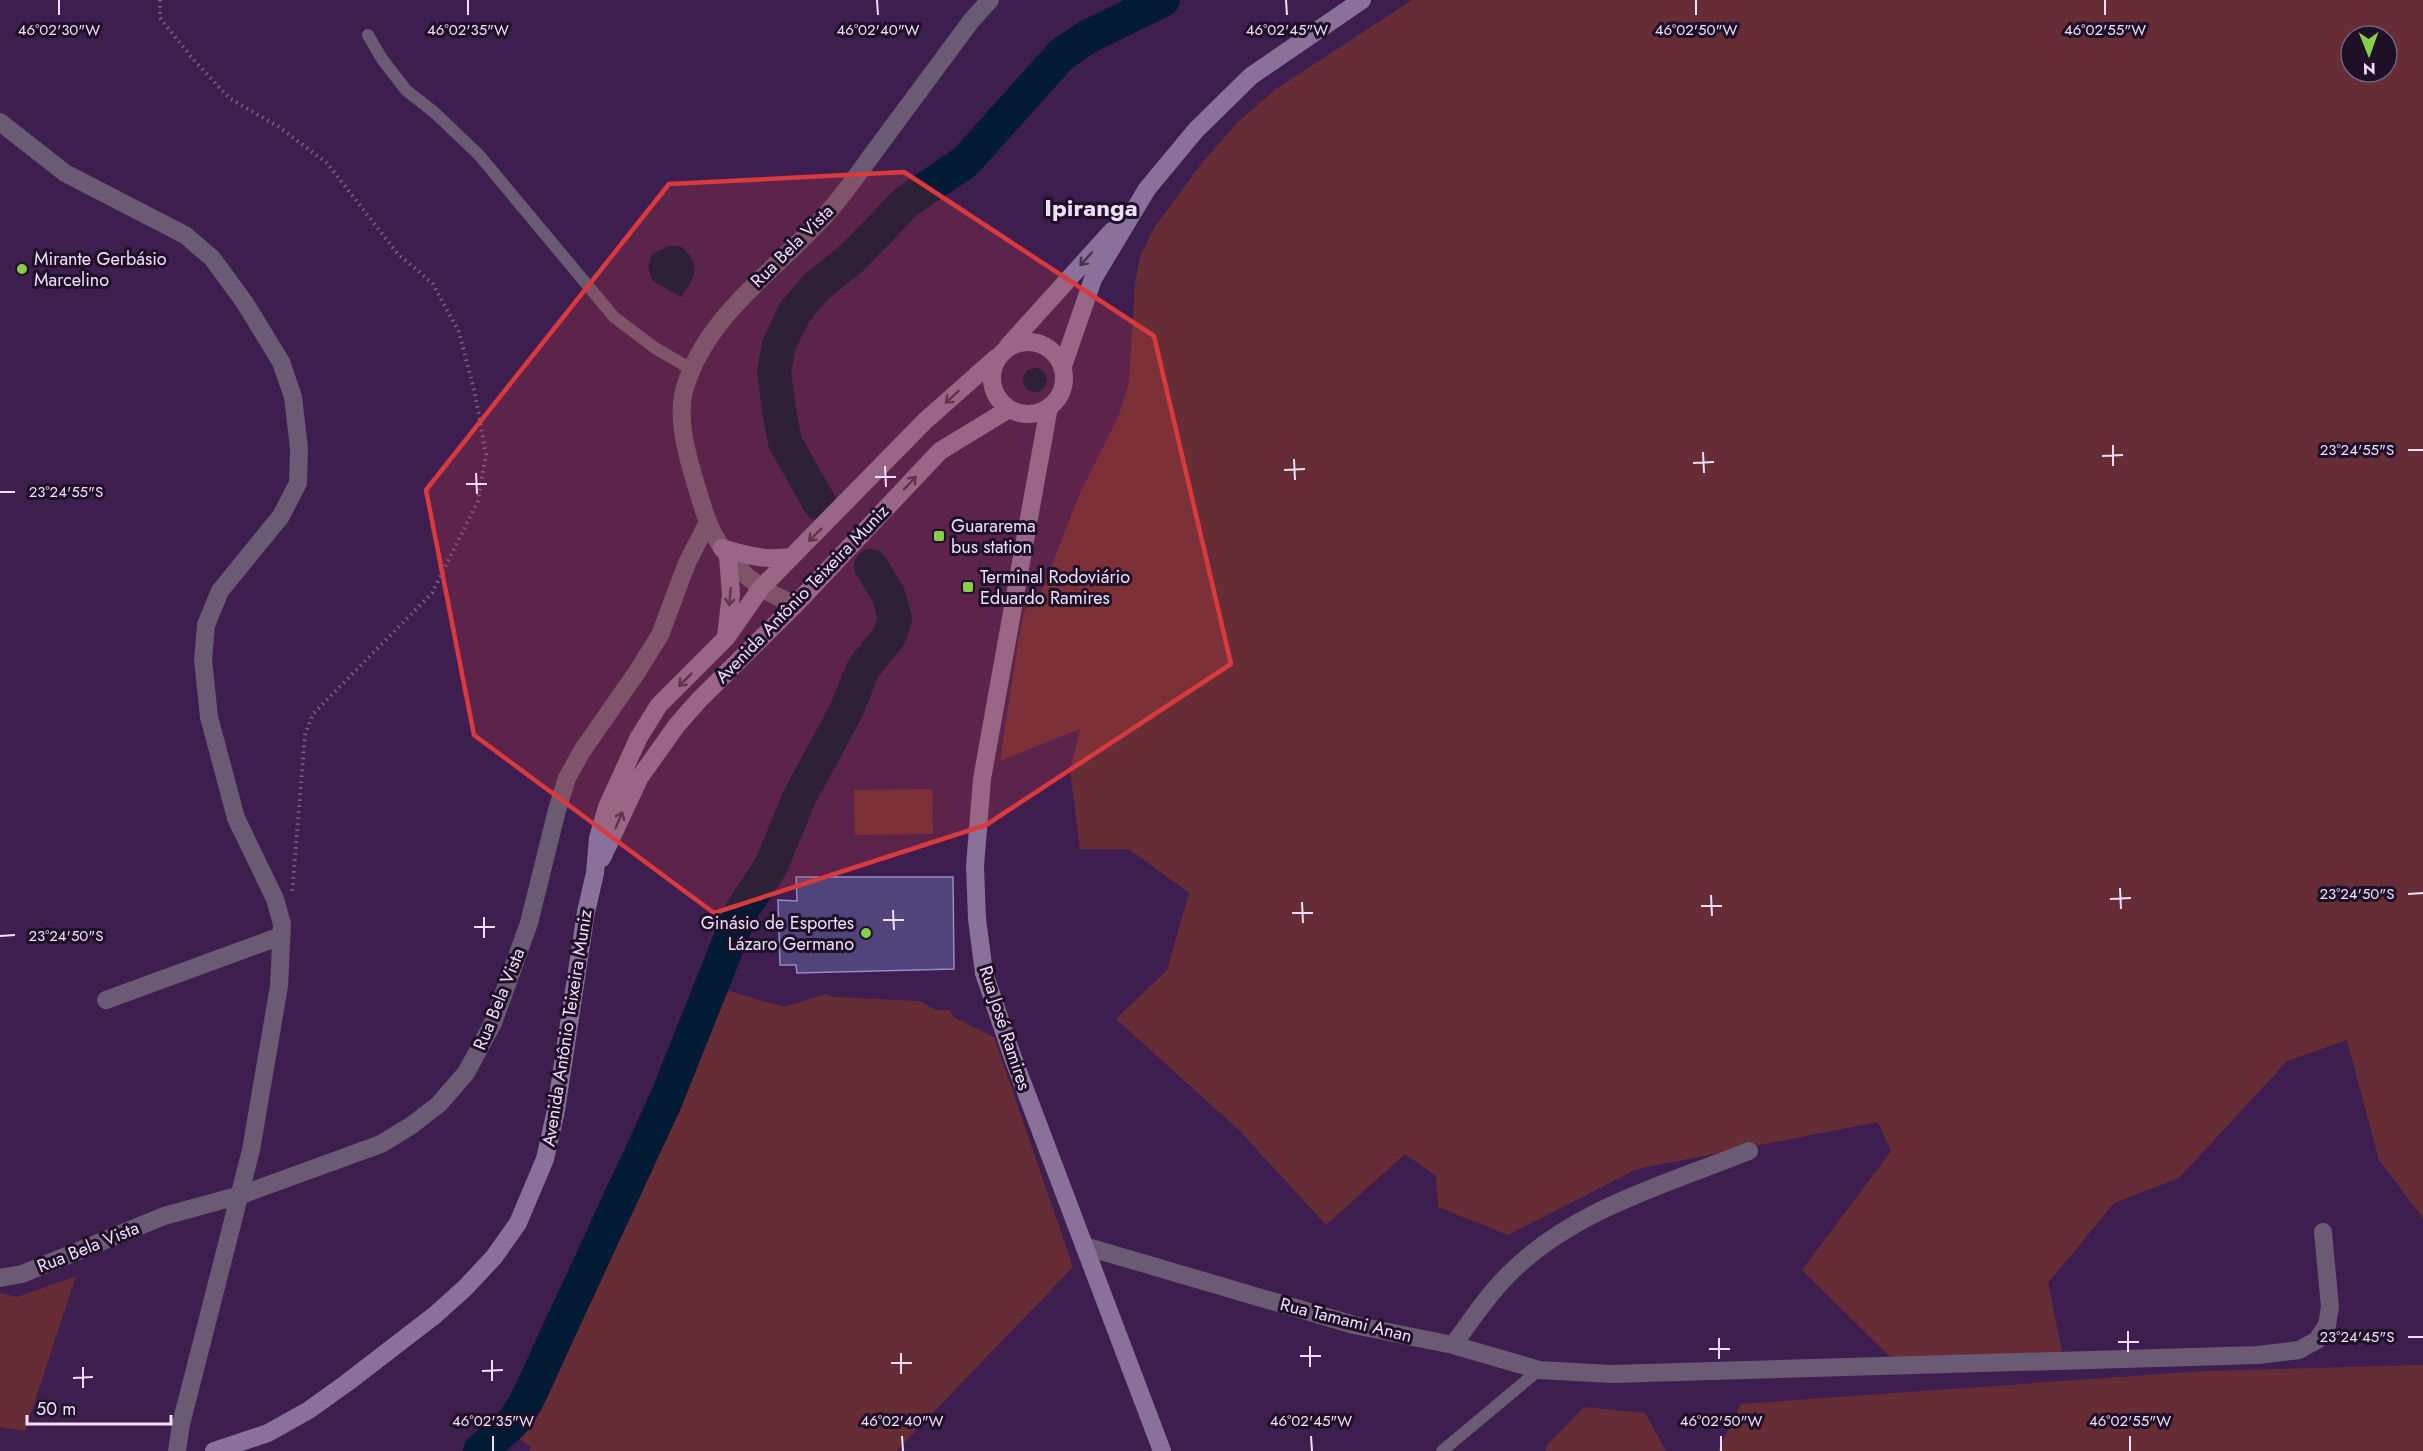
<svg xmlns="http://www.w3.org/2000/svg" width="2423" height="1451" font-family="Jost,sans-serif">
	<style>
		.green { fill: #662d36; fill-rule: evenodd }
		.water { fill: #041b35 }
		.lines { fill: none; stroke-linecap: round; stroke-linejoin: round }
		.river { stroke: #041b35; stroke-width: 34 }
		.building { fill: #51447b; stroke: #968ac7; stroke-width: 1.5 }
		.path { stroke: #7c618b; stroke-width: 4; stroke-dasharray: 1.5 4.5; stroke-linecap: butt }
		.lane { stroke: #6a5a73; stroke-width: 12 }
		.street { stroke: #6a5a73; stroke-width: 18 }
		.secondary { stroke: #8a7199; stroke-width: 18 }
		.oneway { stroke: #44324e }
		.marked { fill: #d93a3d; fill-opacity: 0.2; stroke: #d93a3d; stroke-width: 4.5; stroke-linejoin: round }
		.ticks { fill: none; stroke: #f1defc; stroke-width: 2 }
		.poi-dot { fill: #88cf49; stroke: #1e1026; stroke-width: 2 }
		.labels { text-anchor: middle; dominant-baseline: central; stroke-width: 6; stroke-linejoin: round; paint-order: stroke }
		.street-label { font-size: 18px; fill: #f1defc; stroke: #1e1026 }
		.poi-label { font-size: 18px; fill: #f1defc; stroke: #1e1026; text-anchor: start }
		.district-label { font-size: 24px; font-weight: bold; fill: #f1defc; stroke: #1e1026 }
		.ticks-label { font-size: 15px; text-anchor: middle; fill: #f1defc; stroke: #1e1026; stroke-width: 6; stroke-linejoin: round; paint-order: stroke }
	</style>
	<rect width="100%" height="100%" fill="#3e1e4f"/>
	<!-- green -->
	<path class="green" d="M 1412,0 L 2423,0 L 2423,1218 L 2379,1160 L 2347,1040 L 2287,1061 L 2179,1178 L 2114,1203 L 2048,1283 L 2062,1353 L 1891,1358 L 1802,1270 L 1891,1151 L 1878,1122 L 1637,1169 L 1508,1235 L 1438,1207 L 1436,1176 L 1405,1154 L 1326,1225 L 1239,1130 L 1116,1019 L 1167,970 L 1189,893 L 1129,849 L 1080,849 L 1070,770 L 1080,729 L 1000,761 L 1018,642 L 1024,612 L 1043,588 L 1079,495 L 1119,415 L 1129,382 L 1135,284 L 1140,257 L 1154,228 L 1201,164 L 1238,122 L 1276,89 ZM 2351,36 L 2387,36 L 2387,72 L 2351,72 Z
		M 932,789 L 933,834 L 855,835 L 854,790 Z
		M 726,990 L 784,1007 L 826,994 L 833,997 L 920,1001 L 936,1010 L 950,1010 L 953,1017 L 994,1037 L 1073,1267 L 896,1451 L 530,1451 L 531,1447 L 518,1438 L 549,1395 Z
		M 76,1276 L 25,1431 L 0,1427 L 0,1293 L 17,1297 Z
		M 2423,1365 L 2423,1451 L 1718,1451 L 1741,1404 L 2205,1371 Z
		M 1584,1407 L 1645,1413 L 1666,1451 L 1545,1451 L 1548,1444 Z"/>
	<!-- water -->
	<path class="water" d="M 669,246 L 680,246 C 702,263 696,277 681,297 L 653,281 L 648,267 L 652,254 Z
		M1023 380a12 12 0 1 1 24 0a12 12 0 1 1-24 0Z"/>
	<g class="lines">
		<!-- river -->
		<path class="river" d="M 820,504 L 785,442 L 779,410 L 774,371 L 779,345 L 794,313 L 816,287 L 852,258 L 906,202 L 965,162 L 1062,54 L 1089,36 L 1163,0
			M 480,1451 L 513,1422 L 526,1402 L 666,1100 L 742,910 L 771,866 L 799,798 L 846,711 L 863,669 L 890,635 L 895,618 L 888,594 L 871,566"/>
	</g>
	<!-- building -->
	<path class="building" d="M 796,877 L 953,877 L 954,969 L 797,973 L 796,965 L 780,965 L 778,900 L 797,901 Z"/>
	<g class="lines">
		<!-- path -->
		<path class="path" d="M 160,0 L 160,18 L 192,58 L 229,98 L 279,127 L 327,163 L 397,253 L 433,284 L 459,332 L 475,394 L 486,454 L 478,501 L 432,593 L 313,714 L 305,735 L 292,894"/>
		<!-- lane -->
		<path class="lane" d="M 368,35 L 382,59 L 406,90 L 435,113 L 479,155 L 614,317 L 655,348 L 691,369
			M 1442,1451 L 1539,1370"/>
		<!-- street -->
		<path class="street" d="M 0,122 L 65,173 L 185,235 L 212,258 L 245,303 L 281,362 L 293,397 L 299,448 L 298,483 L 281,516 L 220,591 L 206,625 L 203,660 L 209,717 L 236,818 L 275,899 L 282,924 L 279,986 L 251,1150 L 181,1424 L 177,1451
			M 796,604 C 753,591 718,554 704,511 C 694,477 675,427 684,391 C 704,318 772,273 821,220 C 842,198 859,172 877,148 C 908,106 940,63 971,21 L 990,0
			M 106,1000 L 281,936
			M 1084,1246 L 1354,1325 L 1453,1345 L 1539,1370 L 1611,1374 L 2258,1355 L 2299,1350 L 2317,1340 L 2327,1325 L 2330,1307 L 2323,1232
			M 0,1278 L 22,1274 L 164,1216 L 241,1195 L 381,1144 L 412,1125 L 439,1104 L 466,1073 L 493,1023 L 529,923 L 557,810 L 567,778 L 582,751 L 637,672 L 660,635 L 687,563 L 708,522
			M 1453,1345 C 1471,1321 1488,1294 1510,1273 C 1574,1209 1667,1184 1749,1151"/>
		<!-- secondary -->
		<path class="secondary" d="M992 378a36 36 0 1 1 72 0a36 36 0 1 1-72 0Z
			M 1008,346 L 1112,231
			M 1063,366 L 1093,279 L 1147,189 L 1196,130 L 1251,76 L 1362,0
			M 1049,407 L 982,779 L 975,866 L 977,919 L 984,973 L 1013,1058 L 1162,1451
			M 722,548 C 746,555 766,561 791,557
			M 726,636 L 731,594 L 728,557
			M 602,858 L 640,777 L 677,725 L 699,700 L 796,604 L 940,451 L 1009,409
			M 214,1451 L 268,1433 L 309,1410 L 348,1382 L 435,1315 L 465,1288 L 494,1257 L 518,1223 L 545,1159 L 556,1110 L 586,912 L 595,873 L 598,838 L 607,807 L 639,737 L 659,705 L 726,638 L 761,588 L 925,421 L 996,358"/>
	</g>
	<!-- one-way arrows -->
	<defs><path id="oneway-shaft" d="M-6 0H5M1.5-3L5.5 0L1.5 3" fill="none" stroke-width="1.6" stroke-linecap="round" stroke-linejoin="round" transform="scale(1.5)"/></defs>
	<g class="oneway">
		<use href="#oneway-shaft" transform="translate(1086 259) rotate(132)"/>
		<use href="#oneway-shaft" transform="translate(952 397) rotate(138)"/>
		<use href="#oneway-shaft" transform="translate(910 483) rotate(-47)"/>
		<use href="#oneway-shaft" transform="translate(815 535) rotate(135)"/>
		<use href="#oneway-shaft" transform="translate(730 597) rotate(95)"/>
		<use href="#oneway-shaft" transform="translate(685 680) rotate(135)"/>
		<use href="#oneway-shaft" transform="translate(619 820) rotate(-66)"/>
	</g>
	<!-- marked area -->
	<path class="marked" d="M 904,172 L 1154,336 L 1231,664 L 986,825 L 714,913 L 474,735 L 426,490 L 669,184 Z"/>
	<!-- ticks -->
	<path class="ticks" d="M 59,0 L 59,15M 468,0 L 468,15M 877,0 L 878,15M 1286,0 L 1287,15M 1696,0 L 1696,15M 2105,0 L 2105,15M 2113,445 L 2113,466M 2408,450 L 2423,450M 1703,452 L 1704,473M 2102,456 L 2123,455M 1294,459 L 1295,480M 1693,463 L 1714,462M 885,466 L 886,487M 1284,470 L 1305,469M 476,473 L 477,494M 875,477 L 896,477M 466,484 L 487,484M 0,492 L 15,492M 2120,888 L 2121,909M 2408,894 L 2423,893M 1711,895 L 1712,916M 2110,899 L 2131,898M 1302,902 L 1303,923M 1701,906 L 1722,906M 893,910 L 894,930M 1292,913 L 1313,913M 484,917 L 484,938M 883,920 L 904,920M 474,927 L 495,927M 0,936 L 15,935M 2128,1331 L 2128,1352M 2408,1337 L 2423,1337M 1719,1338 L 1719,1359M 2118,1342 L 2139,1342M 1310,1346 L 1310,1367M 1709,1349 L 1730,1349M 901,1353 L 901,1374M 1300,1356 L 1321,1356M 492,1360 L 492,1381M 891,1363 L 912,1363M 83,1367 L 83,1388M 482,1371 L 503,1370M 73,1378 L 93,1377M 493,1436 L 493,1451M 902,1436 L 903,1451M 1311,1436 L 1312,1451M 1721,1436 L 1721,1451M 2130,1436 L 2130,1451"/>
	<!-- markers -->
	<g class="poi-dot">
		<circle cx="22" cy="269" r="6"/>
		<rect x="933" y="530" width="12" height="12" rx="3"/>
		<rect x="962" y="581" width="12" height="12" rx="3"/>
		<circle cx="866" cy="933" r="6"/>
	</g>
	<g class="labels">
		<!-- street labels -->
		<g class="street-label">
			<text transform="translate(792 246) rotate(-45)">Rua Bela Vista</text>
			<text transform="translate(802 594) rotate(-46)">Avenida Antônio Teixeira Muniz</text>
			<text transform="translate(499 999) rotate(-68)">Rua Bela Vista</text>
			<text transform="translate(567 1028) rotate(-81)">Avenida Antônio Teixeira Muniz</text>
			<text transform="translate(1005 1028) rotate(72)">Rua José Ramires</text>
			<text transform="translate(88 1247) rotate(-22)">Rua Bela Vista</text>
			<text transform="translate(1346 1320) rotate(14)">Rua Tamami Anan</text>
		</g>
		<!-- poi labels -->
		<g class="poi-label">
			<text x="34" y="259">Mirante Gerbásio<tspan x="34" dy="21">Marcelino</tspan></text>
			<text x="951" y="526">Guararema<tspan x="951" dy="21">bus station</tspan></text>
			<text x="980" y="577">Terminal Rodoviário<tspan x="980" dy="21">Eduardo Ramires</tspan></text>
			<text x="854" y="923" text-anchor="end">Ginásio de Esportes<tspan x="854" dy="21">Lázaro Germano</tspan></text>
		</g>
		<!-- district labels -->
		<g class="district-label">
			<text x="1091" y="207">Ipiranga</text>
		</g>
	</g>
	<g class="ticks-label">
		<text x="59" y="35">46°02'30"W</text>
		<text x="468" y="35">46°02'35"W</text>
		<text x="878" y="35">46°02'40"W</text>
		<text x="1287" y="35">46°02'45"W</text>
		<text x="1696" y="35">46°02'50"W</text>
		<text x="2105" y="35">46°02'55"W</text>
		<text x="2357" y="455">23°24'55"S</text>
		<text x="66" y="497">23°24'55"S</text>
		<text x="2357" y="899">23°24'50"S</text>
		<text x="66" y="941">23°24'50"S</text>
		<text x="2357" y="1342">23°24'45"S</text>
		<text x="493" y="1426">46°02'35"W</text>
		<text x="902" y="1426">46°02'40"W</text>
		<text x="1311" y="1426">46°02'45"W</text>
		<text x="1721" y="1426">46°02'50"W</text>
		<text x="2130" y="1426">46°02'55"W</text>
	</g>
	<!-- north arrow -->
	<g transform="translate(2369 54) rotate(179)"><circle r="28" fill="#1e1026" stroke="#72627c" stroke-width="1.5"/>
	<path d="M0-4.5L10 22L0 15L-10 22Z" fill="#88cf49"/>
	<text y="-9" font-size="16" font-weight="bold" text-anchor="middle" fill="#f1defc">N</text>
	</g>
	<!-- scale -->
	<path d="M27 1415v9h144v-9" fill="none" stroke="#f1defc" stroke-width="3"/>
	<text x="36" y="1415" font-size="18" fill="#f1defc" stroke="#1e1026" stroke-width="4.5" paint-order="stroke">50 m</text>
</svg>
